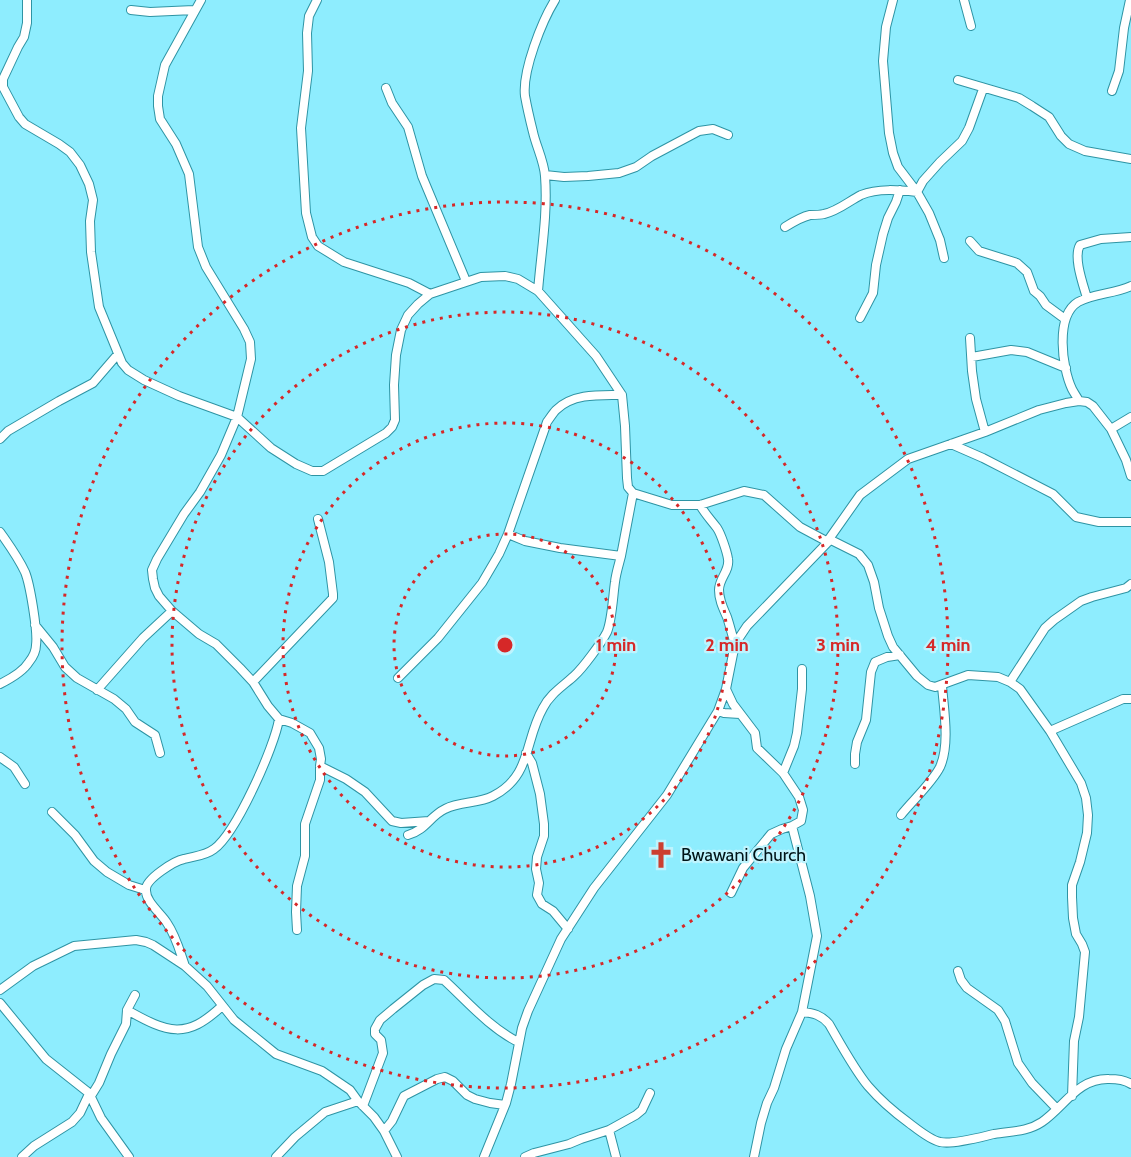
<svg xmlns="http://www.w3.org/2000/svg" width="1131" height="1157" font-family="Cabin,sans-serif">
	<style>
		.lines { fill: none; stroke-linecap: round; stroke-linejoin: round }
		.minor-casing { stroke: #2e94a4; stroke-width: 10 }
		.minor { stroke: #fff; stroke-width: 8 }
		.ring { fill: none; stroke: #d62828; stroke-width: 3; stroke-dasharray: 3 6 }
		.labels { text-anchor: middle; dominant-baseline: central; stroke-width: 4.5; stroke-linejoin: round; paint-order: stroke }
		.poi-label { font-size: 18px; fill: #011418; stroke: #bef4fe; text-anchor: start }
		.centre { fill: #d62828; stroke: #bef4fe; stroke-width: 3 }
		.ring-label { font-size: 18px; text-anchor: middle; font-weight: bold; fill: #d62828; stroke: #bef4fe; stroke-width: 4.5; stroke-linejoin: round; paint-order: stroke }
	</style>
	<rect width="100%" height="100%" fill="#8eedfe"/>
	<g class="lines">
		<defs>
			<path id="minor" d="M 27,0 L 27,23 L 24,37 L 18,47 L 3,79 L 3,87 L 19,117 L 25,124 L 59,144 L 70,152 L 80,165 L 89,184 L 93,200 L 90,221 L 91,252 L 99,307 L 122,363 L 128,370 L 144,380 L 179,396 L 237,417 L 271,448 L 296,464 L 312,471 L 323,471 L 386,433 L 392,427 L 395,420 L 394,385 L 396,355 L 401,330 L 408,315 L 418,304 L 430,294 L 481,277 L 505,276 L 518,279 L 538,291 L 596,356 L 622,395 L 625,426 L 627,478 L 628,487 L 633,493 L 672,505 L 700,505 L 744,491 L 764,495 L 800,527 L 828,542
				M 317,0 L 309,16 L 307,33 L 308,71 L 301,128 L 306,213 L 312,237 L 318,246 L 344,262 L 409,283 L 430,294
				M 893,0 L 886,27 L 883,61 L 889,133 L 893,153 L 898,167 L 917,192 L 929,213 L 940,240 L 944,258
				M 964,0 L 971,26
				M 131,10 L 150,12 L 194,10
				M 958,80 L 1019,98 L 1032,106 L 1049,117 L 1061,136 L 1069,144 L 1085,151 L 1131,159
				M 386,88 L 392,103 L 408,127 L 422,176 L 466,281
				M 1112,91 L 1119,71 L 1124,28 L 1130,0
				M 545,175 L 564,177 L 588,176 L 619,173 L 636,167 L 652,156 L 699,131 L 713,129 L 728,135
				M 785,227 C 793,222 801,217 810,215 C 815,215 820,215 824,214 C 838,211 849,201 861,195 C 878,188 899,190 917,192 L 923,181 L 940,162 L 962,141 L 969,128 L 983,89
				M 970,241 L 979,251 L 1017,263 L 1027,272 L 1034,291 L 1040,296 L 1046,305 L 1065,319
				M 538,291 C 541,253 548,214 545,176 C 544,161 536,146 533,132 C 530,120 527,107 525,96 C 522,71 542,21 555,0
				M 1087,298 C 1083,284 1073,257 1080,245 L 1101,239 L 1131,237
				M 860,318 L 873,293 L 876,265 L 883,234 L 888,218 L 896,202 L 900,190
				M 970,338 L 972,371 L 976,399 L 985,432
				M 972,357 L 1011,350 L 1027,352 L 1066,368
				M 1079,401 C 1077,397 1074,393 1072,389 C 1062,368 1055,316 1078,302 C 1094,293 1114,294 1131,286
				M 1111,429 L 1131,417
				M 0,439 L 8,431 L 59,401 L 93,383 L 118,354
				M 951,444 L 983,458 L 1053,494 L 1076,517 L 1099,522 L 1131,522
				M 700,505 C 705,514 711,520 717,528 C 721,534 727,552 728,559 C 730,571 719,578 719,590 C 719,600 723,608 727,617 C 730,626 732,635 735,644
				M 0,532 C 9,545 18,557 25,572 C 30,584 38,632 36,645 C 36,651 33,657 29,662 C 23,672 10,679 0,684
				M 508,534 L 525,541 L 560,548 L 621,556
				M 829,539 L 859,554 L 868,565 L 874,582 L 879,608 L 888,636 L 893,647 L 917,676 L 928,685 L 935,687 L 968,675 L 998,677 L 1010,682 L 1020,689 L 1050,731 L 1081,783 L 1086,798 L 1088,815 L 1087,833 L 1080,862 L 1072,885 L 1072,897 L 1073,918 L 1076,934 L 1082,944 L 1085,952 L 1079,1017 L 1074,1041 L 1072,1096
				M 35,625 L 53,647 L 65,667 L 77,678 L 114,699 L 126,709 L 135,722 L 155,735 L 160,753
				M 398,678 L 438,638 L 482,583 L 499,554 L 508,534 L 547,422 C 550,418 553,413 556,410 C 573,393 600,395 622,395
				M 253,682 L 333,598 L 333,594 L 329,562 L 318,519
				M 1010,682 L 1045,628 L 1054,620 L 1081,601 L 1092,597 L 1126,588 L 1131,584
				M 726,689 L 733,704 L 755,733 L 757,748 L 783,773 L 799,797 L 803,810 L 801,821 L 792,826 L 782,829 L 771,834 L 743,868 L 731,893
				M 97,690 L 143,638 L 172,611
				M 718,711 L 724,713 L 740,714
				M 279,719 L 292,723 L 310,733 L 319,748 L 321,759 L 320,766 L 320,780 L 305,824 L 305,856 L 297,886 L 296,912 L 297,930
				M 1050,731 L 1123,699 L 1131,699
				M 526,753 L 532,763 L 540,794 L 544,824 L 544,836 L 537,857 L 536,869 L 539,883 L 537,895 L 542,904 L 553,911 L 568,929
				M 0,757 L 14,767 L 25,784
				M 855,764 L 855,754 L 857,742 L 866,720 L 871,672 L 875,662 L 887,657 L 900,655
				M 320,766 L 346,779 L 365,792 L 392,821 L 401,823 L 429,821
				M 783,773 L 794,746 L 797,733 L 802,689 L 802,669
				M 52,812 L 75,835 L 94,861 L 107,872 L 129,885 L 145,890
				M 901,815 C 912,801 932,783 940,767 C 950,745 944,710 942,686
				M 408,835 C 426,830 430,816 445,809 C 460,801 478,804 493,796 C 532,776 524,741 543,708 C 550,694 563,686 574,676 C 583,668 602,642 607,632 C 612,620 613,596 615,582 C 616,573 619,564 621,556 C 625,535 629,514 633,493
				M 185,966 C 180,952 176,936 167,923 C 161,913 145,902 146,889 C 146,879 174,861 184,859 C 194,856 205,856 214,849 C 236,833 275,746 279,719 L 268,706 L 253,682 L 240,668 L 216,644 L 199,634 L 172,611 L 159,596 L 155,588 L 153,579 L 152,570 L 157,559 L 184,514 L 200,492 L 221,455 L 237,417 L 251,359 L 250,342 L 244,329 L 206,267 L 198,247 L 189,174 L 176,144 L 160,119 L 158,106 L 158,96 L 165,65 L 201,0
				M 958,971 L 961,980 L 967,988 L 998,1010 L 1005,1021 L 1018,1063 L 1032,1083 L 1057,1109
				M 0,990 L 33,966 L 74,946 L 136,940 L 146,942 L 153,945 L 185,966 L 207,986 L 234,1020 L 276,1054 L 322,1071 L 350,1090 L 358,1101 L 374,1117 L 384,1131 L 397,1157
				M 0,1003 L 46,1059 L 89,1093 L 101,1118 L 129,1157
				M 127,1010 C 168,1033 186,1040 222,1006
				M 802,1012 C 814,1013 821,1015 829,1024 C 840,1043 854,1069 868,1086 C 880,1100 894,1112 909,1123 C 917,1129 930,1140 940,1142 C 952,1145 981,1137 994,1134 C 1011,1131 1027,1132 1042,1122 C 1065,1106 1078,1078 1109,1079 C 1117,1079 1125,1080 1131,1084
				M 91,1096 L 99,1083 L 111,1054 L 126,1024 L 127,1010 L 135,995
				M 363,1106 L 383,1053 L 381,1040 L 375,1034 L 375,1029 L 380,1020 L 393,1009 L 423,985 L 434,979 L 444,980 C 468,1002 489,1027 518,1042
				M 609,1130 L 616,1157
				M 384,1131 L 392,1121 L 404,1096 L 437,1079 L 445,1077 L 453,1081 L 467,1095 L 475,1099 L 490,1103 L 505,1105
				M 22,1157 L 34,1146 L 72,1122 L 80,1113 L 89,1094
				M 276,1157 L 295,1137 L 325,1112 L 358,1101
				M 484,1157 L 506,1103 L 511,1084 L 522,1028 L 528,1011 L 561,939 L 594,888 L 667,795 L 718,711 L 726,689 L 735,644 L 747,626 L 828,542 L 829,539 L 860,495 L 908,459 L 985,432 L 1039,410 L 1066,403 L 1079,401 L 1087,402 L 1093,406 L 1111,429 L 1126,460 L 1131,476
				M 525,1157 L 534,1153 L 569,1144 L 581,1139 L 609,1130 L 636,1115 L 642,1110 L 650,1093
				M 754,1157 L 761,1123 L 767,1103 L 774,1088 L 786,1049 L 802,1012 L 817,936 L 810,896 L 792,826"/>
		</defs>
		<!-- minor casing -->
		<use href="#minor" class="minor-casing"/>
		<!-- minor -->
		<use href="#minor" class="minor"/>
	</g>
	<!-- distance rings -->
	<g class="ring">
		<circle cx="505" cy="645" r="111"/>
		<circle cx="505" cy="645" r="222"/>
		<circle cx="505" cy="645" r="333"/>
		<circle cx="505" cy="645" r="443"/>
	</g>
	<!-- icons -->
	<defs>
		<symbol id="church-bare" viewBox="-9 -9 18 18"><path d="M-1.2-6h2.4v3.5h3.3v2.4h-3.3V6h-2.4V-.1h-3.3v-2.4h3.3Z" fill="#cc3f30" stroke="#bef4fe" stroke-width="2.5" paint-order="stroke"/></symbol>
	</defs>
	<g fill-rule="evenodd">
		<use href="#church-bare" x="642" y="836" width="38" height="38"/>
	</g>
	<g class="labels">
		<!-- poi labels -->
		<g class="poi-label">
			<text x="681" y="855">Bwawani Church</text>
		</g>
	</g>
	<circle cx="505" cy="645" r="9" class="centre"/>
	<g class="ring-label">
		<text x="616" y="651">1 min</text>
		<text x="727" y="651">2 min</text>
		<text x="838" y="651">3 min</text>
		<text x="948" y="651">4 min</text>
	</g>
</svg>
